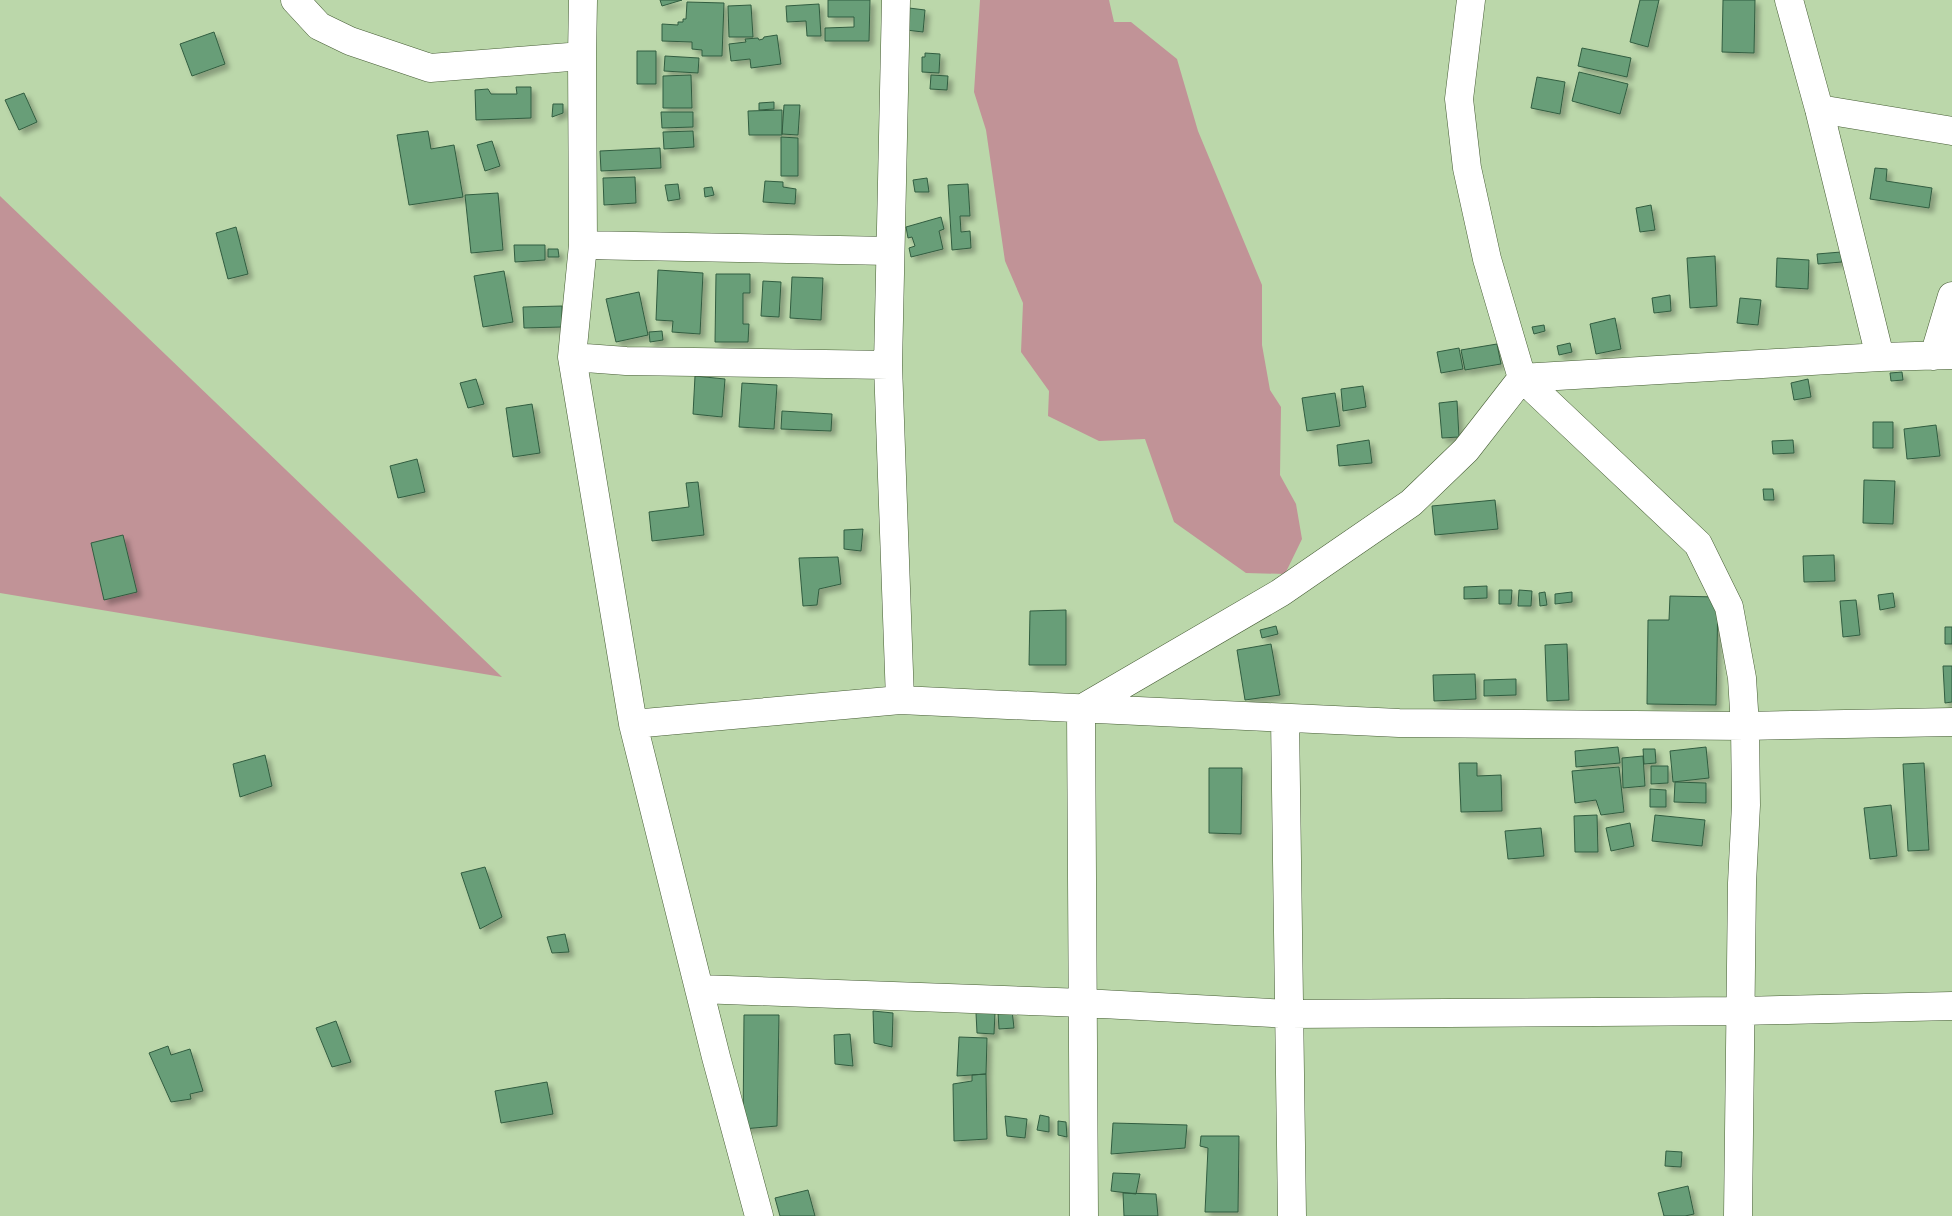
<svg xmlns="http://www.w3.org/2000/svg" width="1952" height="1216" font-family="Inter,sans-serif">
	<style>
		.green { fill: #c19397 }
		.building { fill: #679e78; stroke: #325d40; filter: url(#shadow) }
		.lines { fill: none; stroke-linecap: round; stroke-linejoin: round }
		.minor-casing { stroke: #465d35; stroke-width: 29 }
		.minor { stroke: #fff; stroke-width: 28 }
	</style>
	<defs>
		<filter id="shadow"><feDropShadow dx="4.5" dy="4.5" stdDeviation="2.5" flood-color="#0004"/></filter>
	</defs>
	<rect width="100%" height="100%" fill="#bbd7aa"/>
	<!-- green -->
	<path class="green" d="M 980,0 L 1109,0 L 1114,22 L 1131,22 L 1177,59 L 1198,131 L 1262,285 L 1262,345 L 1270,390 L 1281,407 L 1280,475 L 1296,504 L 1302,539 L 1285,574 L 1246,573 L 1174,522 L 1145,439 L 1099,441 L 1048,416 L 1049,391 L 1021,352 L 1023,303 L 1005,261 L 986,130 L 974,92 Z
		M 0,196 L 502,677 L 0,593 Z"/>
	<!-- building -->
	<path class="building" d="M 660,0 L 682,0 L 662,6 Z
		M 828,0 L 870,0 L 869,41 L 825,41 L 825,28 L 854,27 L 854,17 L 828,17 Z
		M 1640,0 L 1659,0 L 1648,47 L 1630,42 Z
		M 1723,0 L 1755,0 L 1754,53 L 1722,52 Z
		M 687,2 L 724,3 L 722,56 L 702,56 L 702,50 L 692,49 L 692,42 L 662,41 L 662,24 L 678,25 L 678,22 L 683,22 L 683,19 L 686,19 Z
		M 819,4 L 821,36 L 807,36 L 806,21 L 787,22 L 786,6 Z
		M 751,5 L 753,37 L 729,37 L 728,6 Z
		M 909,8 L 925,10 L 923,32 L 906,30 Z
		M 214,32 L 225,64 L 192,76 L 180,44 Z
		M 777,35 L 781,64 L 751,68 L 750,59 L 731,61 L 729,44 L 746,42 L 745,39 L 758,38 L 759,40 L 763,39 L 764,37 Z
		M 1582,48 L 1631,58 L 1627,77 L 1578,66 Z
		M 637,51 L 656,51 L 656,84 L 637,84 Z
		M 925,53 L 940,54 L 939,73 L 922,72 L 922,57 L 925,57 Z
		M 665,56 L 699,58 L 698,73 L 664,71 Z
		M 1579,72 L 1628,84 L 1620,114 L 1572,101 Z
		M 691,75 L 692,108 L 663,108 L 663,76 Z
		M 931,75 L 948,76 L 947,90 L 930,89 Z
		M 1537,77 L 1565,82 L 1560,114 L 1531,108 Z
		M 516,87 L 531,87 L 531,118 L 476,120 L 475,90 L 488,89 L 491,94 L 517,94 Z
		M 24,93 L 37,122 L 19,130 L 5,100 Z
		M 774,102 L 774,109 L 759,110 L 759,103 Z
		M 553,104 L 563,104 L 563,113 L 552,117 Z
		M 784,105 L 800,105 L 798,135 L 782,134 Z
		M 782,110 L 782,135 L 749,135 L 748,111 Z
		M 661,112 L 693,112 L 693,127 L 662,128 Z
		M 428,131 L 431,149 L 454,145 L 463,197 L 409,205 L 397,135 Z
		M 693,131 L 694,147 L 664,149 L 663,132 Z
		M 781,137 L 798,138 L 798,176 L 781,176 Z
		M 492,141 L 500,166 L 485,171 L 477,145 Z
		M 660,148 L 661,168 L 601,171 L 600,151 Z
		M 1875,168 L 1887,169 L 1886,181 L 1932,188 L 1929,208 L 1870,199 Z
		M 635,177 L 636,203 L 604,205 L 603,178 Z
		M 927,178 L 929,192 L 915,192 L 913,180 Z
		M 765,181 L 783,182 L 783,187 L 796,189 L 795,204 L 763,202 Z
		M 678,184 L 680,199 L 668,201 L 665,185 Z
		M 968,184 L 970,216 L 960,216 L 961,232 L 970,231 L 971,248 L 952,250 L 948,185 Z
		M 712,187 L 714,195 L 705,197 L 704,188 Z
		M 498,193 L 503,250 L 471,253 L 465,195 Z
		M 1651,205 L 1655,230 L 1640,232 L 1636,208 Z
		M 941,217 L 944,229 L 939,231 L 943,249 L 911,257 L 909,248 L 915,246 L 912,237 L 908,238 L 906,227 Z
		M 236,227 L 248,274 L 228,279 L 216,233 Z
		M 514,245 L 545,245 L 545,260 L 515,262 Z
		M 548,249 L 558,249 L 559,257 L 548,257 Z
		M 1841,252 L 1842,262 L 1818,264 L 1817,254 Z
		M 1715,256 L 1717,306 L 1690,308 L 1687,258 Z
		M 1777,258 L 1809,260 L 1808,289 L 1776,287 Z
		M 658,270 L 703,273 L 700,334 L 672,332 L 673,321 L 656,320 Z
		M 504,271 L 513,322 L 483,327 L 474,276 Z
		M 716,274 L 750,274 L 750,293 L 743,293 L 743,324 L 749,324 L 748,342 L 715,342 Z
		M 792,277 L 823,278 L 821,320 L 790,318 Z
		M 763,281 L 781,282 L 779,317 L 761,316 Z
		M 639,292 L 648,335 L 616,342 L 606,299 Z
		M 1670,295 L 1671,311 L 1654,313 L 1652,298 Z
		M 1740,298 L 1761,300 L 1758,325 L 1737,323 Z
		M 562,306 L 562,327 L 524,328 L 523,307 Z
		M 1615,318 L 1621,349 L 1596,354 L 1590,324 Z
		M 1544,325 L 1545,331 L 1534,334 L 1532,327 Z
		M 662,331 L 663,340 L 650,342 L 649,332 Z
		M 1570,343 L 1572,352 L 1559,355 L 1557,346 Z
		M 1497,344 L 1501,364 L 1465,370 L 1461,350 Z
		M 1459,348 L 1463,369 L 1441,373 L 1437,352 Z
		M 1902,372 L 1903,380 L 1891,381 L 1890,373 Z
		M 695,376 L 725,379 L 722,417 L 693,414 Z
		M 476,379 L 484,404 L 468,408 L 460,383 Z
		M 1808,379 L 1811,397 L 1794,400 L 1791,383 Z
		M 742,383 L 777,385 L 774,429 L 739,427 Z
		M 1363,386 L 1366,407 L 1343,411 L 1341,389 Z
		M 1335,393 L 1340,426 L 1307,431 L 1302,398 Z
		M 1457,401 L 1459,437 L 1442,438 L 1439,403 Z
		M 532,404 L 540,453 L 513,457 L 506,408 Z
		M 782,411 L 832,414 L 831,431 L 781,429 Z
		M 1873,422 L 1893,422 L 1893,448 L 1873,448 Z
		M 1936,425 L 1940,456 L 1907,459 L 1904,429 Z
		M 1369,440 L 1372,463 L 1339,466 L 1337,445 Z
		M 1793,440 L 1794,453 L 1773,454 L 1772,441 Z
		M 417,459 L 425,492 L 398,498 L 390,466 Z
		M 1864,480 L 1895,481 L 1893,524 L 1863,523 Z
		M 698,482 L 704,535 L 652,541 L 649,512 L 689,507 L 686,483 Z
		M 1763,489 L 1773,489 L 1774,500 L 1764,500 Z
		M 1495,500 L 1498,529 L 1435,535 L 1432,506 Z
		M 863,529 L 861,551 L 844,549 L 844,530 Z
		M 123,535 L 137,592 L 104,600 L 91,543 Z
		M 1834,555 L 1835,581 L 1804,582 L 1803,556 Z
		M 838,557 L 841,584 L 819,589 L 817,605 L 803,606 L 799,558 Z
		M 1487,586 L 1487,598 L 1464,599 L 1464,587 Z
		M 1499,590 L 1512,590 L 1511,604 L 1499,604 Z
		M 1519,590 L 1532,591 L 1531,606 L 1518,606 Z
		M 1545,592 L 1547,605 L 1540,606 L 1539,593 Z
		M 1572,592 L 1572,602 L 1555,604 L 1555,594 Z
		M 1893,593 L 1895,607 L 1880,610 L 1878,595 Z
		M 1670,596 L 1718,597 L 1716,705 L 1647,704 L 1648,620 L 1669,620 Z
		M 1856,600 L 1860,635 L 1843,637 L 1840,601 Z
		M 1066,610 L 1066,665 L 1029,665 L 1030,611 Z
		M 1276,626 L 1278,634 L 1262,638 L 1260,630 Z
		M 1945,627 L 1952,627 L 1952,644 L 1945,644 Z
		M 1271,644 L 1280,695 L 1245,700 L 1237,650 Z
		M 1567,644 L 1569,700 L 1547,701 L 1545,645 Z
		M 1943,666 L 1952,666 L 1952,702 L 1945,703 Z
		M 1475,674 L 1476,699 L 1434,701 L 1433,675 Z
		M 1516,679 L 1516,695 L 1484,696 L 1484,680 Z
		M 1618,747 L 1620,763 L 1576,767 L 1575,751 Z
		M 1706,747 L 1709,778 L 1673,782 L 1670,751 Z
		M 1643,749 L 1655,749 L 1656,763 L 1644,764 Z
		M 265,755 L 272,786 L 240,797 L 233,764 Z
		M 1643,756 L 1645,786 L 1623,788 L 1622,758 Z
		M 1459,763 L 1477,763 L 1477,776 L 1501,775 L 1502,811 L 1461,812 Z
		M 1924,763 L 1929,850 L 1908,851 L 1903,764 Z
		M 1651,766 L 1668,766 L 1668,783 L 1651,784 Z
		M 1619,767 L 1624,812 L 1601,815 L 1596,800 L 1575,803 L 1572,771 Z
		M 1209,768 L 1242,768 L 1241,834 L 1209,833 Z
		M 1675,782 L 1706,783 L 1706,803 L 1674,802 Z
		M 1650,789 L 1666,790 L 1666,807 L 1650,807 Z
		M 1891,805 L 1897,856 L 1870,859 L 1864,808 Z
		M 1597,815 L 1598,852 L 1575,852 L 1574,816 Z
		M 1655,815 L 1705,820 L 1702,846 L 1652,841 Z
		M 1630,823 L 1634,846 L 1611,851 L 1606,828 Z
		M 1541,828 L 1544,856 L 1508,859 L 1505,831 Z
		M 485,867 L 502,917 L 480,929 L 461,873 Z
		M 565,934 L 569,952 L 552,953 L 547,937 Z
		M 1012,1010 L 1014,1028 L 999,1029 L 998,1013 Z
		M 873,1011 L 893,1013 L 892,1047 L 874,1043 Z
		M 976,1013 L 995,1013 L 994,1034 L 977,1033 Z
		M 744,1015 L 779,1015 L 777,1126 L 743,1129 Z
		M 336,1021 L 351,1062 L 332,1067 L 316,1028 Z
		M 850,1034 L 853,1066 L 835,1064 L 834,1035 Z
		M 959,1037 L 987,1038 L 986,1074 L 957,1076 Z
		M 168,1046 L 171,1055 L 190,1049 L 203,1091 L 190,1094 L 191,1099 L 171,1102 L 149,1053 Z
		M 986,1074 L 987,1139 L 954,1141 L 953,1084 L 972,1081 L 972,1075 Z
		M 547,1082 L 553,1114 L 501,1123 L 495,1091 Z
		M 1040,1115 L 1049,1117 L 1049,1132 L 1037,1130 Z
		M 1005,1116 L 1027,1119 L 1025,1138 L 1007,1136 Z
		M 1058,1121 L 1066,1122 L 1067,1137 L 1058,1135 Z
		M 1113,1123 L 1187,1125 L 1185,1148 L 1111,1154 Z
		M 1201,1136 L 1239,1136 L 1238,1212 L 1205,1212 L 1208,1148 L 1200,1146 Z
		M 1666,1151 L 1682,1152 L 1681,1167 L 1665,1166 Z
		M 1113,1173 L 1140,1174 L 1136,1194 L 1111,1191 Z
		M 1688,1186 L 1694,1214 L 1685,1216 L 1664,1216 L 1658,1193 Z
		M 808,1190 L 815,1216 L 780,1216 L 775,1198 Z
		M 1123,1193 L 1156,1194 L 1158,1216 L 1124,1216 Z"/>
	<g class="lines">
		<defs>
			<path id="minor" d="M 295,0 L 319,26 L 350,41 L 430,68 L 582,56
				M 583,0 L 582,56 L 583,245 L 572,357 L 633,724 L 716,1057 L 759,1216
				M 1471,0 L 1459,99 L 1467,168 L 1487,259 L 1522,378 L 1698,544 L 1729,607 L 1742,678 L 1745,726 L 1746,805 L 1742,883 L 1738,1216
				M 1789,0 L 1819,109 L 1880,357
				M 1819,109 L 1952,131
				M 583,245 L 890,251
				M 1934,356 L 1952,296
				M 572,357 L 626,361 L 888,365
				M 900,700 L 1399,723 L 1745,726 L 1952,722
				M 1285,718 L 1292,1216
				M 633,724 L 900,700 L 888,365 L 896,0
				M 699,989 L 1083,1003 L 1289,1014 L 1741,1011 L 1952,1006
				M 1084,1216 L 1081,709 L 1280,593 L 1411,503 L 1466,450 L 1522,378 L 1880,357 L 1952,355"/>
		</defs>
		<!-- minor casing -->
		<use href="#minor" class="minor-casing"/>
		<!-- minor -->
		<use href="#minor" class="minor"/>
	</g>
</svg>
